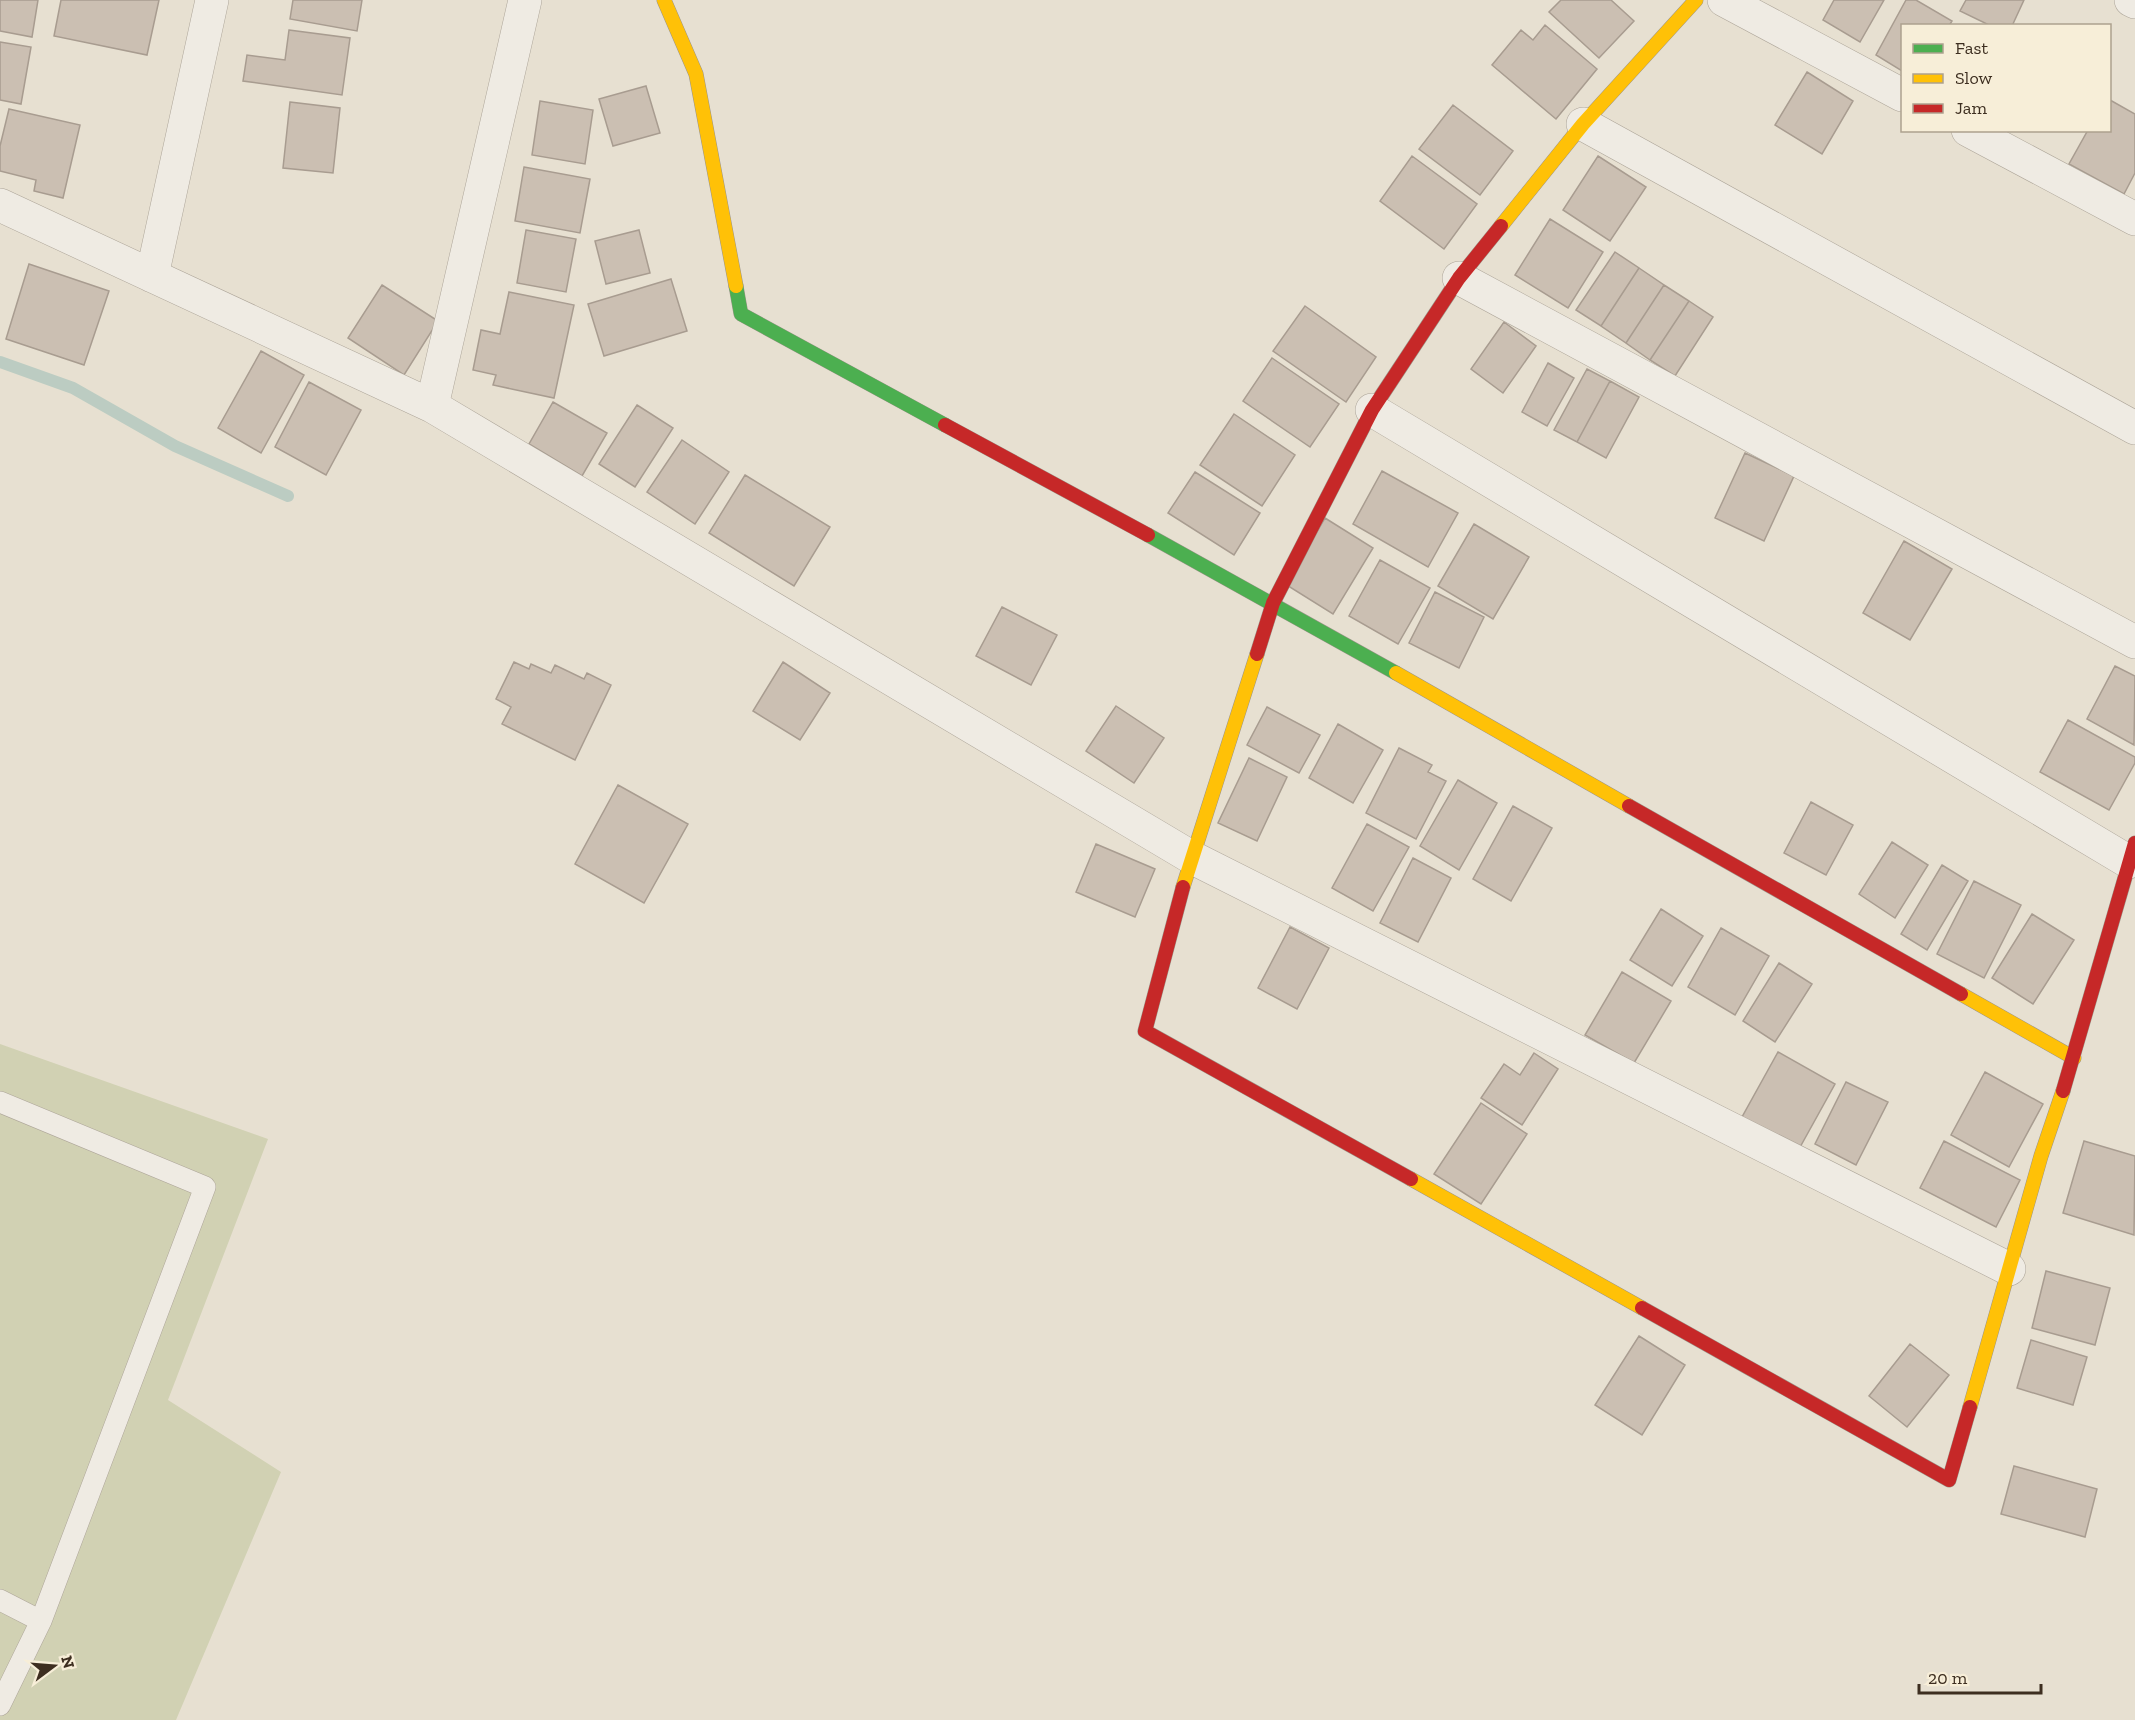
<svg xmlns="http://www.w3.org/2000/svg" width="2135" height="1720" font-family="'Zilla Slab',serif">
	<style>
		.cemetery { fill: #d1d1b3 }
		.lines { fill: none; stroke-linecap: round; stroke-linejoin: round }
		.stream { stroke: #bcccc2; stroke-width: 12 }
		.building { fill: #cbbfb2; stroke: #a89c90; stroke-width: 1.5 }
		.lane-casing { stroke: #ada599; stroke-width: 22 }
		.street-casing { stroke: #ada599; stroke-width: 34 }
		.fast-casing { stroke: #9c958a; stroke-width: 15 }
		.slow-casing { stroke: #9c958a; stroke-width: 15 }
		.jam-casing { stroke: #9c958a; stroke-width: 15 }
		.lane { stroke: #efebe3; stroke-width: 21 }
		.street { stroke: #efebe3; stroke-width: 33 }
		.fast { stroke: #4caf50; stroke-width: 14 }
		.slow { stroke: #ffc107; stroke-width: 14 }
		.jam { stroke: #c62828; stroke-width: 14 }
	</style>
	<rect width="100%" height="100%" fill="#e7e0d1"/>
	<!-- cemetery -->
	<path class="cemetery" d="M 0,1044 L 268,1139 L 168,1400 L 281,1472 L 176,1720 L 0,1720 Z"/>
	<g class="lines">
		<!-- stream -->
		<path class="stream" d="M 0,362 L 73,388 L 175,446 L 288,496"/>
	</g>
	<!-- building -->
	<path class="building" d="M 0,0 L 38,0 L 32,37 L 0,31 Z
		M 61,0 L 159,0 L 147,55 L 54,36 Z
		M 293,0 L 362,0 L 357,31 L 290,19 Z
		M 1561,0 L 1611,0 L 1634,21 L 1599,58 L 1549,12 Z
		M 1834,0 L 1884,0 L 1860,42 L 1823,20 Z
		M 1906,0 L 1916,0 L 1952,21 L 1949,26 L 1902,26 L 1902,71 L 1876,55 Z
		M 1966,0 L 2024,0 L 2012,26 L 1991,26 L 1960,11 Z
		M 1545,25 L 1597,69 L 1556,119 L 1492,65 L 1521,30 L 1533,40 Z
		M 289,30 L 350,38 L 342,95 L 243,81 L 247,55 L 285,60 Z
		M 0,42 L 31,47 L 21,104 L 0,100 Z
		M 1807,72 L 1853,101 L 1822,154 L 1775,125 Z
		M 646,86 L 660,133 L 613,146 L 599,99 Z
		M 2110,100 L 2135,114 L 2135,173 L 2124,194 L 2069,164 L 2088,130 L 2110,130 Z
		M 540,101 L 593,110 L 585,164 L 532,155 Z
		M 290,102 L 340,108 L 333,173 L 283,168 Z
		M 1453,105 L 1513,151 L 1480,195 L 1419,149 Z
		M 9,109 L 80,125 L 63,198 L 34,191 L 36,180 L 0,171 L 0,146 Z
		M 1412,156 L 1477,204 L 1444,249 L 1380,201 Z
		M 1598,156 L 1646,187 L 1610,241 L 1563,210 Z
		M 524,167 L 590,179 L 580,233 L 515,221 Z
		M 1550,219 L 1603,252 L 1568,308 L 1515,275 Z
		M 526,230 L 576,239 L 566,292 L 517,283 Z
		M 639,230 L 650,273 L 606,284 L 595,241 Z
		M 1615,252 L 1639,268 L 1601,326 L 1576,310 Z
		M 29,264 L 109,291 L 84,365 L 6,339 Z
		M 1639,268 L 1664,285 L 1626,343 L 1601,326 Z
		M 671,279 L 687,331 L 604,356 L 588,304 Z
		M 382,285 L 438,321 L 404,375 L 348,338 Z
		M 1664,285 L 1689,301 L 1650,360 L 1626,343 Z
		M 509,292 L 574,305 L 554,398 L 493,385 L 496,375 L 473,370 L 481,330 L 500,334 Z
		M 1689,301 L 1713,317 L 1675,376 L 1650,360 Z
		M 1305,306 L 1376,357 L 1346,402 L 1273,351 Z
		M 1504,322 L 1536,346 L 1503,393 L 1471,369 Z
		M 261,351 L 304,375 L 261,453 L 218,428 Z
		M 1272,358 L 1339,404 L 1310,447 L 1243,401 Z
		M 1548,363 L 1574,378 L 1547,426 L 1522,412 Z
		M 1587,369 L 1610,381 L 1577,442 L 1554,430 Z
		M 1610,381 L 1639,397 L 1606,458 L 1577,442 Z
		M 309,382 L 361,410 L 326,475 L 275,447 Z
		M 553,402 L 607,433 L 582,476 L 529,444 Z
		M 637,405 L 673,428 L 635,487 L 599,464 Z
		M 1234,414 L 1295,455 L 1262,506 L 1200,465 Z
		M 682,440 L 729,472 L 695,524 L 647,492 Z
		M 1745,453 L 1794,476 L 1764,541 L 1715,518 Z
		M 1382,471 L 1458,513 L 1428,567 L 1353,524 Z
		M 1195,472 L 1260,513 L 1234,555 L 1168,513 Z
		M 745,475 L 830,527 L 794,586 L 709,533 Z
		M 1325,518 L 1373,548 L 1333,614 L 1285,584 Z
		M 1474,524 L 1529,557 L 1493,619 L 1438,586 Z
		M 1904,541 L 1952,569 L 1910,640 L 1863,613 Z
		M 1380,560 L 1430,588 L 1398,644 L 1349,616 Z
		M 1435,592 L 1484,617 L 1459,668 L 1409,643 Z
		M 1002,607 L 1057,635 L 1031,685 L 976,656 Z
		M 514,662 L 529,669 L 531,664 L 551,673 L 555,665 L 584,679 L 587,673 L 611,685 L 575,760 L 502,724 L 511,707 L 496,699 Z
		M 783,662 L 830,693 L 800,740 L 753,711 Z
		M 2115,666 L 2135,676 L 2134,745 L 2087,719 Z
		M 1116,706 L 1164,738 L 1134,783 L 1086,751 Z
		M 1267,707 L 1320,735 L 1299,773 L 1247,745 Z
		M 2068,720 L 2135,757 L 2135,763 L 2109,810 L 2040,772 Z
		M 1338,724 L 1383,750 L 1353,803 L 1309,778 Z
		M 1399,748 L 1432,765 L 1428,772 L 1446,781 L 1416,839 L 1366,813 Z
		M 1249,758 L 1287,777 L 1257,841 L 1218,823 Z
		M 1458,780 L 1497,803 L 1459,870 L 1420,846 Z
		M 618,785 L 688,824 L 644,903 L 575,864 Z
		M 1811,802 L 1853,825 L 1826,875 L 1784,853 Z
		M 1513,806 L 1552,828 L 1511,901 L 1473,879 Z
		M 1367,824 L 1409,847 L 1373,911 L 1332,888 Z
		M 1892,842 L 1928,865 L 1895,918 L 1859,894 Z
		M 1096,844 L 1155,869 L 1135,917 L 1076,892 Z
		M 1413,858 L 1451,878 L 1418,942 L 1380,923 Z
		M 1942,865 L 1968,881 L 1927,950 L 1901,934 Z
		M 1974,881 L 2021,905 L 1984,978 L 1937,954 Z
		M 1661,909 L 1703,936 L 1672,986 L 1630,960 Z
		M 2032,914 L 2074,940 L 2033,1004 L 1992,978 Z
		M 1290,927 L 1329,948 L 1297,1009 L 1258,988 Z
		M 1721,928 L 1769,956 L 1735,1015 L 1688,987 Z
		M 1779,963 L 1812,984 L 1775,1042 L 1743,1021 Z
		M 1622,972 L 1671,1001 L 1634,1063 L 1585,1035 Z
		M 1778,1052 L 1835,1084 L 1799,1149 L 1742,1117 Z
		M 1534,1053 L 1558,1069 L 1522,1125 L 1481,1098 L 1504,1064 L 1520,1075 Z
		M 1985,1072 L 2043,1104 L 2009,1167 L 1951,1135 Z
		M 1846,1082 L 1888,1102 L 1856,1165 L 1815,1144 Z
		M 1481,1103 L 1527,1134 L 1481,1204 L 1434,1174 Z
		M 1944,1141 L 2020,1180 L 1996,1227 L 1920,1188 Z
		M 2084,1141 L 2135,1156 L 2134,1235 L 2063,1213 Z
		M 2046,1271 L 2110,1288 L 2095,1345 L 2032,1328 Z
		M 1639,1336 L 1685,1365 L 1642,1435 L 1595,1405 Z
		M 2031,1340 L 2087,1357 L 2073,1405 L 2017,1388 Z
		M 1910,1344 L 1949,1375 L 1907,1427 L 1869,1396 Z
		M 2014,1466 L 2097,1489 L 2085,1537 L 2001,1514 Z"/>
	<g class="lines">
		<defs>
			<path id="lane" d="M 0,1102 L 205,1187 L 41,1621 L 0,1705
				M 0,1600 L 41,1621"/>
			<path id="street" d="M 1724,0 L 1902,95
				M 2131,0 L 2135,2
				M 1583,124 L 2135,428
				M 1968,130 L 2135,219
				M 0,205 L 432,406 L 1191,857 L 2009,1269
				M 152,276 L 212,0
				M 1459,278 L 2135,642
				M 432,406 L 525,0
				M 1372,410 L 2129,862"/>
			<path id="fast" d="M 736,286 L 741,314 L 945,425
				M 1148,535 L 1396,673"/>
			<path id="slow" d="M 664,0 L 696,74 L 736,286
				M 1501,226 L 1583,124 L 1696,0
				M 1396,673 L 1629,806
				M 1183,887 L 1257,654
				M 1961,994 L 2074,1058
				M 1411,1179 L 1642,1308
				M 1970,1407 L 2041,1156 L 2063,1091"/>
			<path id="jam" d="M 945,425 L 1148,535
				M 1257,654 L 1273,603 L 1372,410 L 1459,278 L 1501,226
				M 1629,806 L 1961,994
				M 1183,887 L 1145,1031 L 1411,1179
				M 2063,1091 L 2135,843
				M 1642,1308 L 1949,1480 L 1970,1407"/>
		</defs>
		<!-- lane casing -->
		<use href="#lane" class="lane-casing"/>
		<!-- street casing -->
		<use href="#street" class="street-casing"/>
		<!-- fast casing -->
		<use href="#fast" class="fast-casing"/>
		<!-- slow casing -->
		<use href="#slow" class="slow-casing"/>
		<!-- jam casing -->
		<use href="#jam" class="jam-casing"/>
		<!-- lane -->
		<use href="#lane" class="lane"/>
		<!-- street -->
		<use href="#street" class="street"/>
		<!-- fast -->
		<use href="#fast" class="fast"/>
		<!-- slow -->
		<use href="#slow" class="slow"/>
		<!-- jam -->
		<use href="#jam" class="jam"/>
	</g>
	<!-- legend -->
	<rect x="1901" y="24" width="210" height="108" fill="#f7eed8" stroke="#ada18e" stroke-width="1.5"/>
	<rect x="1913" y="44" width="30" height="9" fill="#4caf50" stroke="#ada18e" stroke-width="1.5"/>
	<text x="1955" y="54" font-size="18" fill="#3d2e20">Fast</text>
	<rect x="1913" y="74" width="30" height="9" fill="#ffc107" stroke="#ada18e" stroke-width="1.5"/>
	<text x="1955" y="84" font-size="18" fill="#3d2e20">Slow</text>
	<rect x="1913" y="104" width="30" height="9" fill="#c62828" stroke="#ada18e" stroke-width="1.5"/>
	<text x="1955" y="114" font-size="18" fill="#3d2e20">Jam</text>
	<!-- north arrow -->
	<g transform="translate(54 1666) rotate(74)" stroke="#f7eed8" stroke-width="4.5" paint-order="stroke">
	<path d="M0-4.5L10 22L0 15L-10 22Z" fill="#3d2e20"/>
	<text y="-9" font-size="16" font-weight="bold" text-anchor="middle" fill="#3d2e20">N</text>
	</g>
	<!-- scale -->
	<path d="M1919 1684v9h122v-9" fill="none" stroke="#3d2e20" stroke-width="3"/>
	<text x="1928" y="1684" font-size="18" fill="#3d2e20" stroke="#f7eed8" stroke-width="4.5" paint-order="stroke">20 m</text>
</svg>
